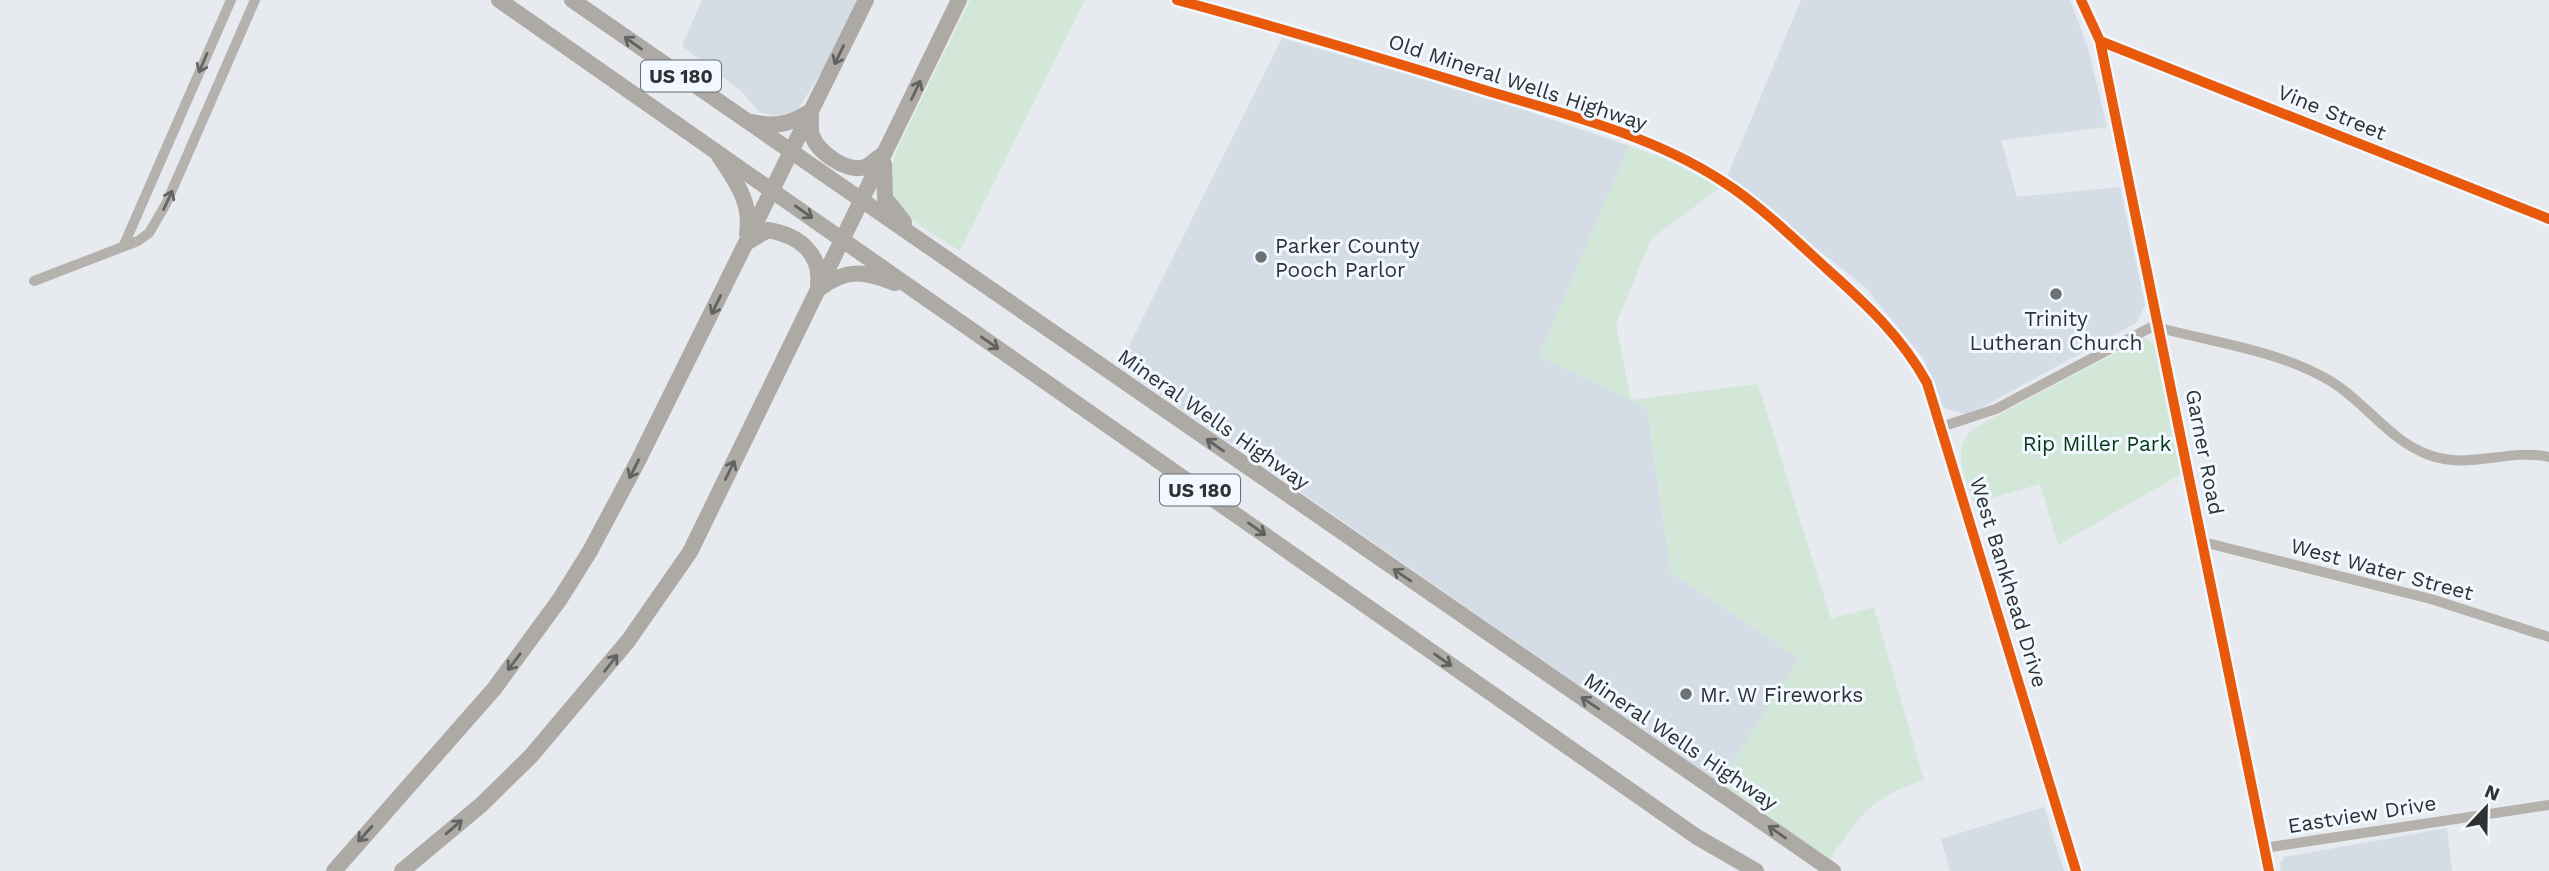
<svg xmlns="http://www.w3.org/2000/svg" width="2549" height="871" font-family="'Work Sans',sans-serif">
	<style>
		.built { fill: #d4dce5 }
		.green { fill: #d3e7d9 }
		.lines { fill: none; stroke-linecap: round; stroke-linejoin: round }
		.street { stroke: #b5b1ad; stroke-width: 10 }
		.secondary { stroke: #b4b0ad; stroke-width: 14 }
		.primary { stroke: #ada9a4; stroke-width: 16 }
		.cycleway-casing { stroke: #f1f8ff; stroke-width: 15 }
		.cycleway { stroke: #e8590c; stroke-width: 10 }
		.oneway { stroke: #616261 }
		.oneway2 { stroke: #656564 }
		.poi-dot { fill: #6f7275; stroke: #f1f8ff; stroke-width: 2.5 }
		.labels { text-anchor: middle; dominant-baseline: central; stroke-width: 6; stroke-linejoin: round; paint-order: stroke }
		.shield { fill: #f1f8ff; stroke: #696d71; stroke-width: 2 }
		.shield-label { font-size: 19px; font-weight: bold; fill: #2f3234 }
		.street-label { font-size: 21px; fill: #2f3234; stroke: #f1f8ff }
		.poi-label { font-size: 21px; fill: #2f3234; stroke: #f1f8ff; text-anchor: start }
		.park-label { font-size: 21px; fill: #073919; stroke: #f1f8ff }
	</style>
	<rect width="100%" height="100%" fill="#e7eaee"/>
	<!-- built -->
	<path class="built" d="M 702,0 L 859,0 L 827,63 L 798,109 L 780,117 L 759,112 L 741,91 L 682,46 Z
		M 1801,0 L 2070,0 L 2088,48 L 2107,127 L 2001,140 L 2017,197 L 2120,187 L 2145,305 L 2136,323 L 1979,409 L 1965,414 L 1944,408 L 1923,358 L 1865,287 L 1727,177 Z
		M 1282,38 L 1495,100 L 1629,146 L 1540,356 L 1647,408 L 1671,572 L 1799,659 L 1720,783 L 1119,366 Z
		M 2044,807 L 2064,871 L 1950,871 L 1941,839 Z
		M 2447,828 L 2452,871 L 2281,871 L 2280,865 L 2284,857 Z"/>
	<!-- green -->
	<path class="green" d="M 970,0 L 1085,0 L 960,251 C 935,234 891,214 890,179 C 889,171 894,160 896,152 Z
		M 1629,146 L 1666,159 L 1721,187 L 1651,239 L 1616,324 L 1631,400 L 1758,384 L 1831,619 L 1874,607 L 1924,780 C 1871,797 1860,815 1830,859 L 1720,783 L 1799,659 L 1671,572 L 1647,408 L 1539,356 Z
		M 2144,338 L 2154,344 L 2181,474 L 2058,545 L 2040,484 L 1974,503 C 1965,474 1949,452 1974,428 Z"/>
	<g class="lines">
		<!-- street -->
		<path class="street" d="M 2100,41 L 2549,219
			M 123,247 L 231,0
			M 34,281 L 138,241 L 149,233 L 166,204 L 255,0
			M 2160,328 C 2217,343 2281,351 2332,382 C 2366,403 2390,441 2429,455 C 2469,470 2509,448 2549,457
			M 1941,427 L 1996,409 L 2159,323
			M 2203,542 L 2431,599 L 2549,637
			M 2264,848 L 2549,805"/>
		<!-- secondary -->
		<path class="secondary" d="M 1177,0 C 1282,28 1387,60 1491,92 C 1569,115 1653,136 1722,181 C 1760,205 1794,239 1827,269 C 1866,304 1902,337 1927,383 L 2076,871
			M 2081,0 L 2100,41 L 2269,871"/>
		<!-- primary -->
		<path class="primary" d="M 499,0 L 1697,837 L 1756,871
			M 572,0 L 1833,871
			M 811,113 C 811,119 810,129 812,135 C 817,152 847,173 865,167 C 871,165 878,157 883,154
			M 752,122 C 775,127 789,125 809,112
			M 719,156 C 736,182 752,202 747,234
			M 884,164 L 885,198 L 904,222
			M 746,243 L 768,230 C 798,235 822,253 818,285
			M 819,289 C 846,268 864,271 895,283
			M 334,871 L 494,689 L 560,599 L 590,551 L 638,461 L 866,0
			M 402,871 L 481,805 L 531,756 L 628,641 L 690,552 L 959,0"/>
		<defs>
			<path id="cycleway" d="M 1177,0 C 1282,28 1387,60 1491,92 C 1569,115 1653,136 1722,181 C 1760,205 1794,239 1827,269 C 1866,304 1902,337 1927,383 L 2076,871
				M 2081,0 L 2100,41 L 2269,871
				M 2100,41 L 2549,219"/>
		</defs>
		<!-- cycleway casing -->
		<use href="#cycleway" class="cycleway-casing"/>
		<!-- cycleway -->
		<use href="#cycleway" class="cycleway"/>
	</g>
	<!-- one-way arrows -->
	<defs><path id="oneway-shaft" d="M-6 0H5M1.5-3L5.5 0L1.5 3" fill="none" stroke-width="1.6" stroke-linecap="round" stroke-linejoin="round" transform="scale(1.75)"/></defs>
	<g class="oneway">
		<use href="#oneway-shaft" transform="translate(633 43) rotate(-145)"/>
		<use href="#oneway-shaft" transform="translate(839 55) rotate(116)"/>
		<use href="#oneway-shaft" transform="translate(916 90) rotate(-64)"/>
		<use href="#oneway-shaft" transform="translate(804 212) rotate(35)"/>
		<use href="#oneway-shaft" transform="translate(716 305) rotate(116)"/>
		<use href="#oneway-shaft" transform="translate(990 343) rotate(35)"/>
		<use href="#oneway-shaft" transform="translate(1215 445) rotate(-145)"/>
		<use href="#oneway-shaft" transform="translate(634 469) rotate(117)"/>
		<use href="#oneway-shaft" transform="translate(730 470) rotate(-64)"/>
		<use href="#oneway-shaft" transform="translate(1257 529) rotate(35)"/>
		<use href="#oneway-shaft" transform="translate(1402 575) rotate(-146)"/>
		<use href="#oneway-shaft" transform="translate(1443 660) rotate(35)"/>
		<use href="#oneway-shaft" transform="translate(514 662) rotate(127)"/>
		<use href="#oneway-shaft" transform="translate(611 663) rotate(-52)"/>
		<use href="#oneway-shaft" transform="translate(1590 703) rotate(-146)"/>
		<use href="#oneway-shaft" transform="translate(454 827) rotate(-41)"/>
		<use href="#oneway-shaft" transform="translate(1777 832) rotate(-145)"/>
		<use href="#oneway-shaft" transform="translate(365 834) rotate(132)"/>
	</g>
	<g class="oneway2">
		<use href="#oneway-shaft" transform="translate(203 63) rotate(113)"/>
		<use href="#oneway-shaft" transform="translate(168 200) rotate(-65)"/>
	</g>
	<!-- markers -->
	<g class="poi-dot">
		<circle cx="1261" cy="257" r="7"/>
		<circle cx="2056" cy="294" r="7"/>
		<circle cx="1686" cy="694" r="7"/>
	</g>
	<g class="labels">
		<!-- shield labels -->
		<g class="shield">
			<rect x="641" y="60.5" width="80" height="31" rx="5"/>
			<rect x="1160" y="474.5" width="80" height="31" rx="5"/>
		</g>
		<g class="shield-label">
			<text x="681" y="76">US 180</text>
			<text x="1200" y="490">US 180</text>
		</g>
		<!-- street labels -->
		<g class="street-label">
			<text transform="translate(1518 82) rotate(18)">Old Mineral Wells Highway</text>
			<text transform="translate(2332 112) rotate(22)">Vine Street</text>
			<text transform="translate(1214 419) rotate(35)">Mineral Wells Highway</text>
			<text transform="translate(2205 452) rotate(79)">Garner Road</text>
			<text transform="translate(2382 569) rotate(15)">West Water Street</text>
			<text transform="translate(2009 582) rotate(73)">West Bankhead Drive</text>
			<text transform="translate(1681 741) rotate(34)">Mineral Wells Highway</text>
			<text transform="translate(2362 814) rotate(-9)">Eastview Drive</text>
		</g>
		<!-- poi labels -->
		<g class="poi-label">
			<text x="1275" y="245">Parker County<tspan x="1275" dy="24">Pooch Parlor</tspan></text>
			<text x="2056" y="318" text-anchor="middle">Trinity<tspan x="2056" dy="24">Lutheran Church</tspan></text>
			<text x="1700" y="694">Mr. W Fireworks</text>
		</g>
		<!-- park labels -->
		<g class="park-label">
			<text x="2097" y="443">Rip Miller Park</text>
		</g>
	</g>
	<!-- north arrow -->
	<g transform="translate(2486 808) rotate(22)" stroke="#f1f8ff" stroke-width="5" paint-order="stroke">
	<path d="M0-5L12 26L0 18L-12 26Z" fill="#2f3234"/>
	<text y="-10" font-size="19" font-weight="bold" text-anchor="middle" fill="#2f3234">N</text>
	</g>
</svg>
